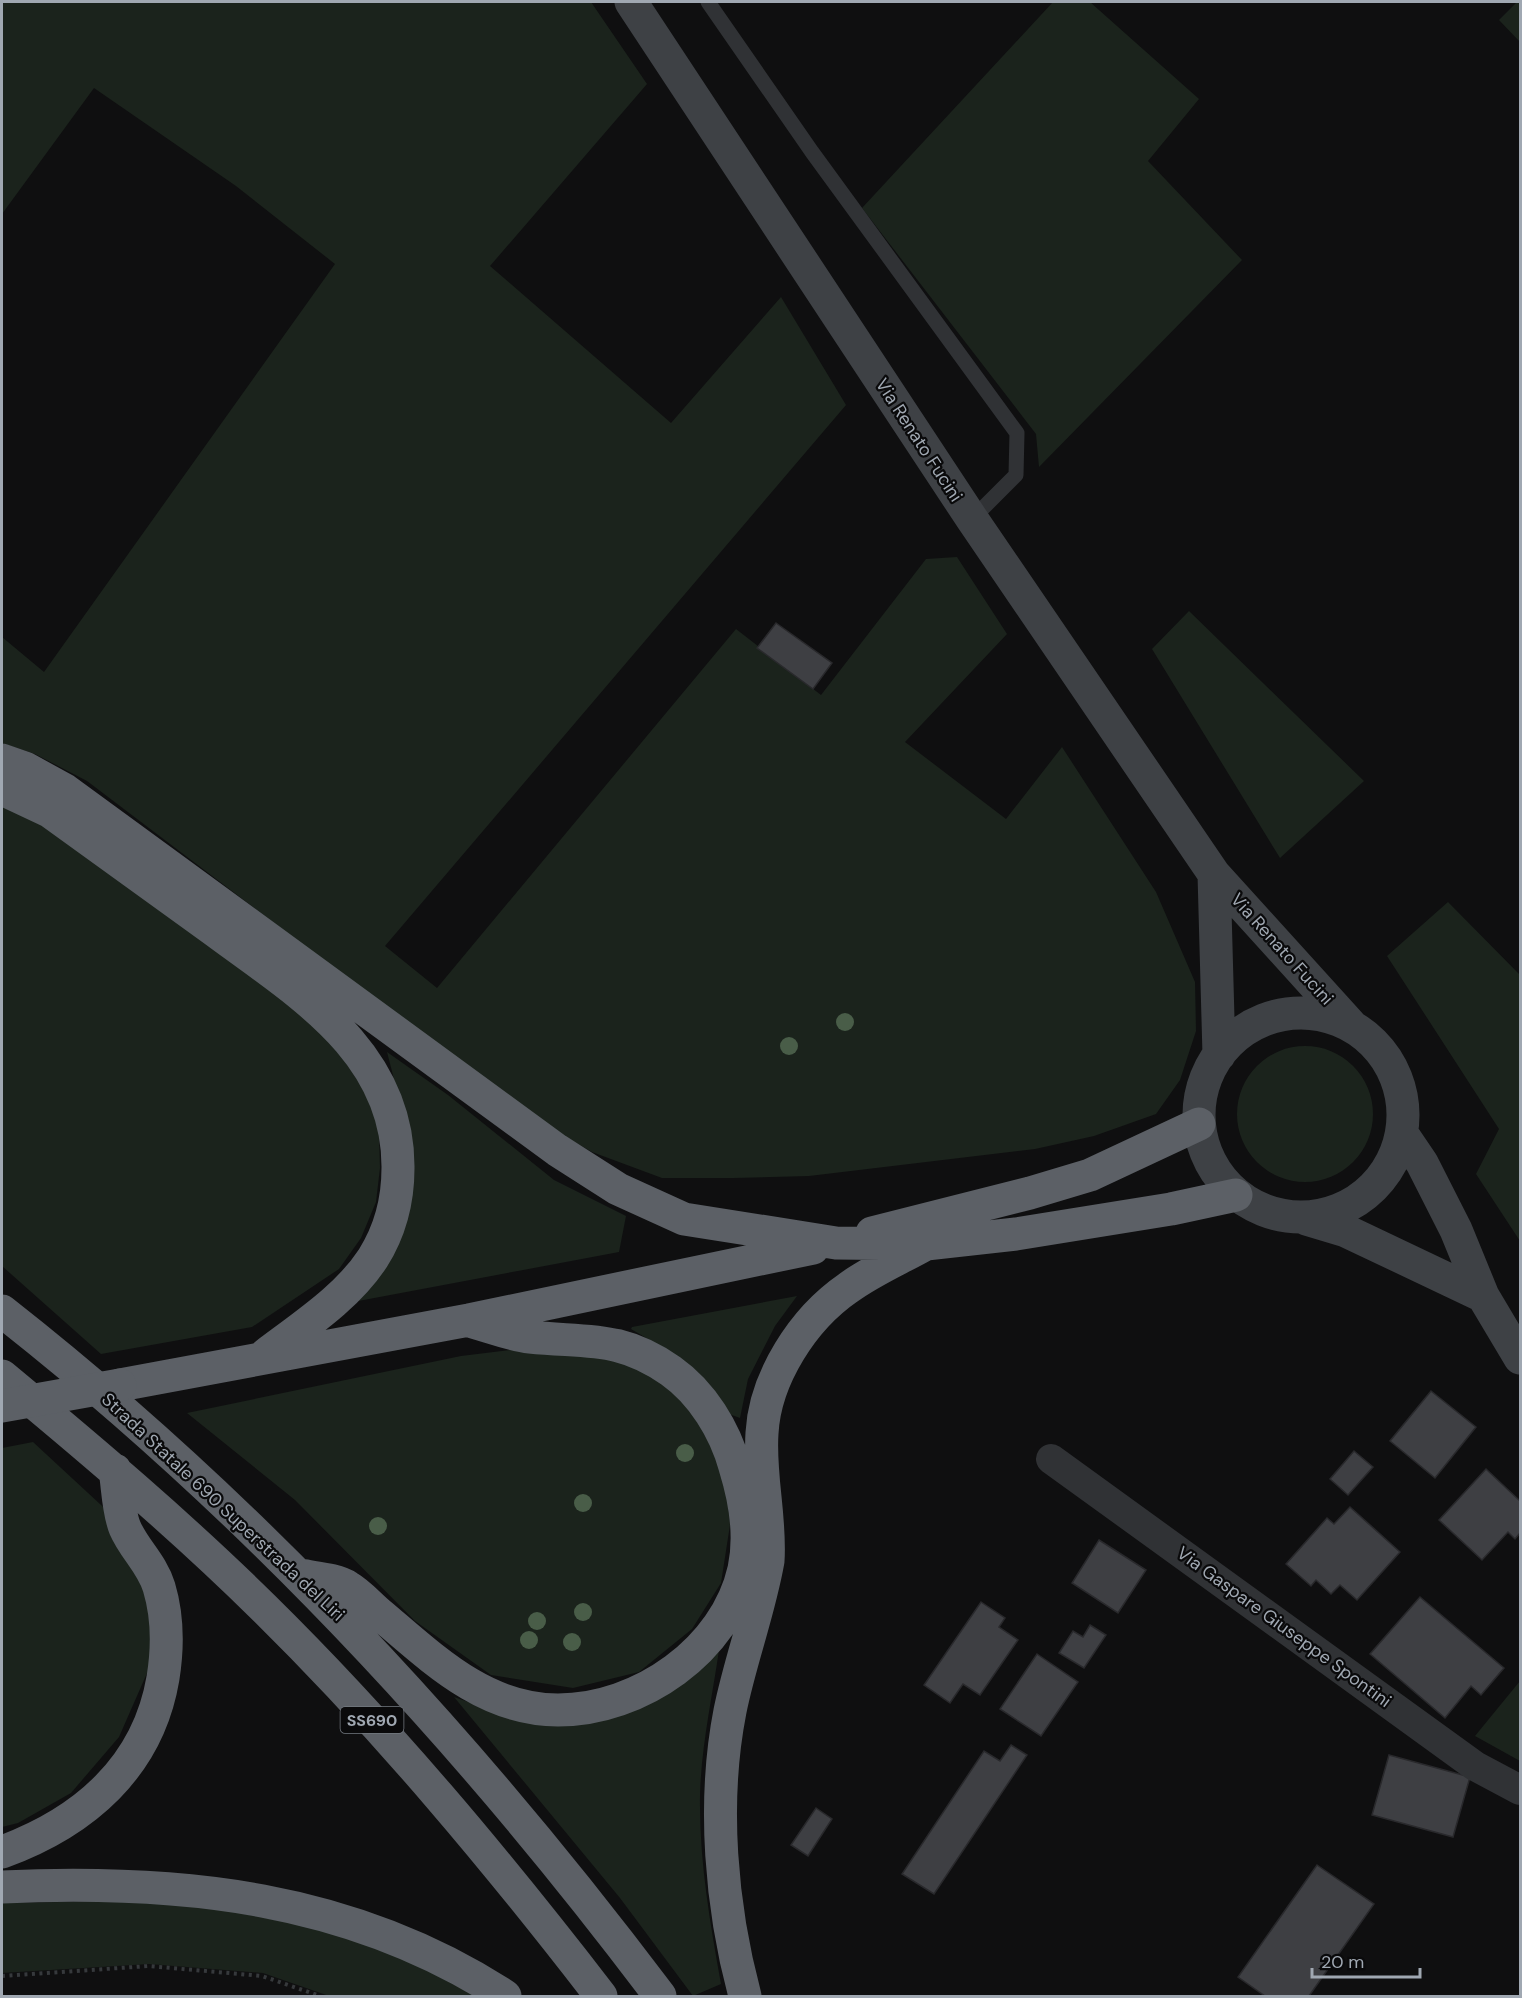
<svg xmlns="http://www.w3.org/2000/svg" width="1522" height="1998" font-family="'DM Sans',sans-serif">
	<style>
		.green { fill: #1b231c }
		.building { fill: #3e3f43; stroke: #29292c; stroke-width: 1.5 }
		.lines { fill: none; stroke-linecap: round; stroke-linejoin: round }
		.path { stroke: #36393c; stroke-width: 4; stroke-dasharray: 3 4.5; stroke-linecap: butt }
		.lane { stroke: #303235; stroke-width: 15 }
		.street { stroke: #303235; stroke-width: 30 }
		.secondary { stroke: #3e4145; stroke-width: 33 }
		.highway { stroke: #5c6066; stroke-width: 33 }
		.highway-bridge { stroke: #5c6066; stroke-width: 33 }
		.tree { fill: #495d48 }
		.labels { text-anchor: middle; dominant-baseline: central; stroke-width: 4.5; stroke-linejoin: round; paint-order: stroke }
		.shield { fill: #0a0a0b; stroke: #737980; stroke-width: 1.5 }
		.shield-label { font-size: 16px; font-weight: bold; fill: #a0a8b2 }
		.street-label { font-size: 18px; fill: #a0a8b2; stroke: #0a0a0b }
	</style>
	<rect width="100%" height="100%" fill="#0f0f10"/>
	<!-- green -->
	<path class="green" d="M 2,2 L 591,2 L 647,84 L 490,266 L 671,423 L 781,297 L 846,405 L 385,946 L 437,988 L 736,629 L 821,695 L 926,559 L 957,557 L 1007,634 L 905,742 L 1006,819 L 1062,747 L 1156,892 L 1195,982 L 1196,1031 L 1180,1080 L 1156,1114 L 1094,1136 L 1035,1149 L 809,1176 L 733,1178 L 662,1178 L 592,1152 L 526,1114 L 87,781 L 35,754 L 2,743 L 2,637 L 44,672 L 335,264 L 236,186 L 94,88 L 2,214 Z
		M 1053,2 L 1090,2 L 1199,99 L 1148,161 L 1242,260 L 1039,467 L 1036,434 L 862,208 Z
		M 1517,2 L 1520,2 L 1520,42 L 1499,20 Z
		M 1189,611 L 1364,781 L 1280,858 L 1152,649 Z
		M 2,799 L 148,893 L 326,1035 L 356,1075 L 374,1110 L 379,1134 L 380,1168 L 376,1202 L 361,1238 L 339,1269 L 252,1327 L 101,1354 L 2,1266 Z
		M 1448,902 L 1520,975 L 1520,1241 L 1476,1174 L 1499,1129 L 1387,956 Z
		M1237 1114a68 68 0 1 1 136 0a68 68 0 1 1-136 0Z
		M 387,1052 L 448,1095 L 554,1180 L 626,1216 L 619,1252 L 353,1302 L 403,1114 Z
		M 797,1296 L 775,1326 L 748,1379 L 740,1418 L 729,1414 L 670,1352 L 631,1329 L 632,1327 Z
		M 552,1345 L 615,1355 L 657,1376 L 695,1414 L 725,1473 L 730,1525 L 721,1583 L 692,1629 L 639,1672 L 573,1688 L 491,1675 L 415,1621 L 295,1500 L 187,1413 L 461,1356 Z
		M 33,1442 L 114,1517 L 153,1600 L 151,1664 L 119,1737 L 71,1793 L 18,1823 L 2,1827 L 2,1448 Z
		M 719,1650 C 712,1699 701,1747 700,1796 C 699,1860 710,1922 721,1984 L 693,1996 L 620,1898 L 454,1697 L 506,1715 L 577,1722 Z
		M 1520,1681 L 1520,1761 L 1475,1736 Z
		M 174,1900 L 356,1936 L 483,1996 L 329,1996 L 263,1973 L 149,1964 L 2,1973 L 2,1903 Z"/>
	<!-- building -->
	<path class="building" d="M 776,623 L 832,663 L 813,689 L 757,648 Z
		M 1431,1391 L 1476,1427 L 1435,1478 L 1390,1441 Z
		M 1354,1451 L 1373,1467 L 1348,1495 L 1330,1479 Z
		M 1486,1469 L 1520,1501 L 1520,1533 L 1515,1539 L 1508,1532 L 1482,1560 L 1439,1520 Z
		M 1350,1507 L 1400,1552 L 1357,1600 L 1340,1585 L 1331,1594 L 1316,1580 L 1311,1586 L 1286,1564 L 1327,1518 L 1334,1524 Z
		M 1099,1540 L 1146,1570 L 1118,1613 L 1072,1583 Z
		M 1420,1597 L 1504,1668 L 1481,1695 L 1471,1686 L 1445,1718 L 1370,1654 Z
		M 981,1602 L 1005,1618 L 999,1627 L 1018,1640 L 980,1695 L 963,1684 L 950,1703 L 924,1685 Z
		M 1090,1625 L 1106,1635 L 1084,1668 L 1059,1653 L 1073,1631 L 1083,1637 Z
		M 1037,1654 L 1078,1682 L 1041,1736 L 1000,1709 Z
		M 1011,1745 L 1027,1755 L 934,1894 L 902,1874 L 984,1751 L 1000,1761 Z
		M 1389,1755 L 1470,1777 L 1453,1837 L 1372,1815 Z
		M 816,1808 L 832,1819 L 808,1856 L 791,1845 Z
		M 1317,1865 L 1374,1904 L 1309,1996 L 1265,1996 L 1238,1977 Z"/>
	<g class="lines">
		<!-- path -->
		<path class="path" d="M 2,1976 L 149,1966 L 262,1976 L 320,1996"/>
		<!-- lane -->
		<path class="lane" d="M 708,2 L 812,152 L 1017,433 L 1016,475 L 972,519"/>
		<!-- street -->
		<path class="street" d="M 1051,1459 L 1475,1766 L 1520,1790"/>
		<!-- secondary -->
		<path class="secondary" d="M 631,2 L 972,519 L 1214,874 L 1350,1024
			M 1214,874 L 1219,1055
			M1199 1115a102 102 0 1 1 204 0a102 102 0 1 1-204 0Z
			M 1403,1135 L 1422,1163 L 1456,1230 L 1483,1296 L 1520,1358
			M 1306,1219 L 1346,1231 L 1483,1296"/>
		<!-- highway -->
		<path class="highway" d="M 2,760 L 25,768 L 65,790 L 557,1150 L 618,1189 L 684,1219 L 836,1243 L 926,1244 L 1016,1234 L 1171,1209 L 1236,1195
			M 2,789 L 49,811 C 104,851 160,891 215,931 C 297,992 399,1051 398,1168 C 398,1199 390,1231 373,1258 C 347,1298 303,1326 265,1355
			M 872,1233 L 1030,1193 L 1090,1175 L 1199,1124
			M 2,1311 C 253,1508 469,1742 660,1996
			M 2,1376 C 91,1450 180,1525 263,1607 C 386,1728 496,1860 601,1996
			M 120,1385 L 469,1320 L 813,1248
			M 300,1575 C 314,1578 336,1579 348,1587 C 360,1594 370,1606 381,1615 C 434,1660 485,1710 558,1710 C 640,1710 726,1650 744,1569 C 751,1536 745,1499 735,1467 C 725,1430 702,1393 671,1371 C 620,1335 587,1343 530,1337 C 511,1335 492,1327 473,1322
			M 2,1852 C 84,1822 148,1767 163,1678 C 168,1647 168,1617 159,1587 C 152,1564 134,1549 125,1528 C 118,1511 118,1488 115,1470
			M 2,1887 C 180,1879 351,1896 505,1996
			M 745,1996 C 721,1907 712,1803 730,1711 C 740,1661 759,1612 768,1561 C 771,1518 759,1476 762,1433 C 765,1378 803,1319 848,1288 C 871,1271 899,1259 924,1245"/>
		<!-- highway-bridge -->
		<path class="highway-bridge" d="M 2,1406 L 120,1385"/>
	</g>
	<!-- trees -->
	<g class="tree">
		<circle cx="845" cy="1022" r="9"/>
		<circle cx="789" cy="1046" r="9"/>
		<circle cx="685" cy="1453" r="9"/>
		<circle cx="583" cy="1503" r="9"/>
		<circle cx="378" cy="1526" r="9"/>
		<circle cx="583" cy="1612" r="9"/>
		<circle cx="537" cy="1621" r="9"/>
		<circle cx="529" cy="1640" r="9"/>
		<circle cx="572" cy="1642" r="9"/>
	</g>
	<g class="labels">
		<!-- shield labels -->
		<rect class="shield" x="340.5" y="1707" width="63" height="26" rx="4.5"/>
		<g class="shield-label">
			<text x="372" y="1720">SS690</text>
		</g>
		<!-- street labels -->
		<g class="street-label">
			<text transform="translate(919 440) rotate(57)">Via Renato Fucini</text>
			<text transform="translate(1282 949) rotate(48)">Via Renato Fucini</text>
			<text transform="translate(223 1507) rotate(43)">Strada Statale 690 Superstrada del Liri</text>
			<text transform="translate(1284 1627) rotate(36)">Via Gaspare Giuseppe Spontini</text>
		</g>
	</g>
	<!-- border -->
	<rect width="1522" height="1998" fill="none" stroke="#a0a8b2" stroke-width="6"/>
	<!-- scale -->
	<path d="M1312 1968v9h108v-9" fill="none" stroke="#a0a8b2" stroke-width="3"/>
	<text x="1321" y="1968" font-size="18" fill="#a0a8b2" stroke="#0a0a0b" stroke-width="4.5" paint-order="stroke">20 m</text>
</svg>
